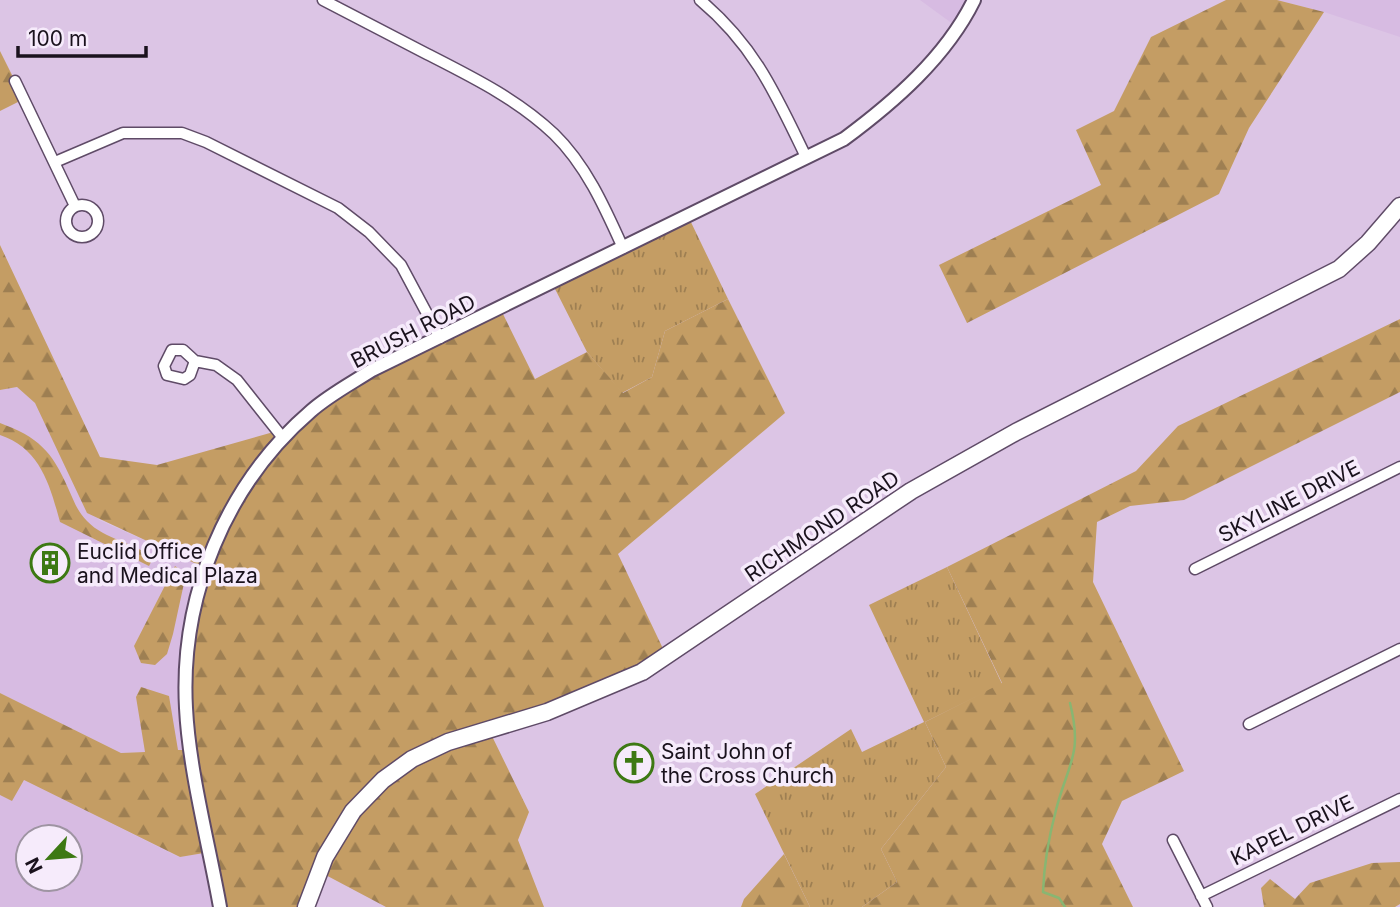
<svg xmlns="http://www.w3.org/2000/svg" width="1400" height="907" font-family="Inter,sans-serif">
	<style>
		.built { fill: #d7bbe2; fill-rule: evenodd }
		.grass { fill: url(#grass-tufts) }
		.forest { fill: url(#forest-firs) }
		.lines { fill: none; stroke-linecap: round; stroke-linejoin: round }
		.stream { stroke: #88b672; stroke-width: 2.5 }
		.minor-casing { stroke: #5f4b67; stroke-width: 13 }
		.tertiary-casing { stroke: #5f4b67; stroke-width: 16 }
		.primary-casing { stroke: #5f4b67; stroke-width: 19 }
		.minor { stroke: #fff; stroke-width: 10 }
		.tertiary { stroke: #fff; stroke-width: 12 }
		.primary { stroke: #fff; stroke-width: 16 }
		.labels { text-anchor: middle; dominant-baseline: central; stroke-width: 7; stroke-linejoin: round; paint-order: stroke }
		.street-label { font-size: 21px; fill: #1a121d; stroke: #f6ebfb }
		.poi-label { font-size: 21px; fill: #1a121d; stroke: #f6ebfb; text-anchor: start }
	</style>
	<defs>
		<pattern id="grass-tufts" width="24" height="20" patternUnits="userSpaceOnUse" patternTransform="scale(1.75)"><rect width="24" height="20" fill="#c49d64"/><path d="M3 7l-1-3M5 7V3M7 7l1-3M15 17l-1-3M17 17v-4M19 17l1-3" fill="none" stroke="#9e7f52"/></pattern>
		<pattern id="forest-firs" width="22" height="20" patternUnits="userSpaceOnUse" patternTransform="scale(1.75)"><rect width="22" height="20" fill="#c49d64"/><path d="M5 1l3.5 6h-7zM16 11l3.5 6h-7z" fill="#9e7f52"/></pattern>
	</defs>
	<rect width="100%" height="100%" fill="#dcc5e5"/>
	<!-- built -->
	<path class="built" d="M 920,0 L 974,0 L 957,27 Z
		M 1277,0 L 1400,0 L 1400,37 L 1324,12 Z
		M 17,387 L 35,403 L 99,520 L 205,567 L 192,750 L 121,753 L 0,693 L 0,390 Z
		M 24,780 L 179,857 L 210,852 L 220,907 L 0,907 L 0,795 L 12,800 ZM 28,837 L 70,837 L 70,879 L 28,879 Z"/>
	<!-- grass -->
	<path class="grass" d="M 688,216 L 728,299 L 665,331 L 652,377 L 622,393 L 587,352 L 552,283 Z
		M 947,567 L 1002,684 L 925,722 L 946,767 L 881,849 L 897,882 L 862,907 L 810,907 L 755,794 L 851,729 L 862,752 L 924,722 L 869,605 Z"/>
	<!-- forest -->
	<path class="forest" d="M 1226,0 L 1277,0 L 1324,12 L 1249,128 L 1219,194 L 967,323 L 939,265 L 1101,185 L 1076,130 L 1114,111 L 1151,37 Z
		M 0,51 L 24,99 L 0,111 Z
		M 0,245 L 100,457 L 157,465 L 277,431 L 282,437 L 337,391 L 500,308 L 535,379 L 587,352 L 623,393 L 652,377 L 665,331 L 728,299 L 785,413 L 618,554 L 666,655 L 489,730 L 529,812 L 518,840 L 544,907 L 386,907 L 320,872 L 306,907 L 220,907 L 210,852 L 180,857 L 24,780 L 12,801 L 0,795 L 0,693 L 121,753 L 145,752 L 136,697 L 141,687 L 169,696 L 178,750 L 191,750 L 186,645 L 205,568 L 87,513 L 35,403 L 17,387 L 0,390 Z
		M 1400,319 L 1400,392 L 1184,500 L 1130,506 L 1097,522 L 1093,582 L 1184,771 L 1122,801 L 1102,844 L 1133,907 L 862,907 L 897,882 L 881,849 L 946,767 L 925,722 L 1002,683 L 947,567 L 1136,471 L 1178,426 Z
		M 0,423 C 38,437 52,451 68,488 C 74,501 77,511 87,521 C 105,540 134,542 153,558 L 149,566 L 60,522 C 50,485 40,448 0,435 Z
		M 175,566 L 186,574 L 173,634 L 167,654 L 155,665 L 141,663 L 134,646 Z
		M 784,854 L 810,907 L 741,907 L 744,899 Z
		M 1400,862 L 1400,904 L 1395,907 L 1264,907 L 1261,888 L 1270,879 L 1295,899 L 1310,883 L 1372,863 Z"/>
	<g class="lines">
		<!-- stream -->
		<path class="stream" d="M 1065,907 L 1059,898 L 1043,892 C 1044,865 1049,836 1056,810 C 1068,763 1083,755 1070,703"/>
		<defs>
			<path id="minor" d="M 323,0 C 358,18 393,36 427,54 C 472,77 517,99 554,134 C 586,165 605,208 623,248
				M 700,0 C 755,46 776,95 806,157
				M 15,81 L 75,206
				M 55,162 L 123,133 L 182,133 L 206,142 L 338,208 L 369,232 L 401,265 L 440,338
				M66 221a16 16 0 1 1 32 0a16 16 0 1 1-32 0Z
				M 195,361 L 190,375 L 184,379 L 167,375 L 164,366 L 172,350 L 183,350 L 195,361 L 216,365 L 237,380 L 283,438
				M 1195,569 L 1400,467
				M 1249,724 L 1400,649
				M 1173,840 L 1207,907
				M 1201,896 L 1400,799"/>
			<path id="tertiary" d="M 220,907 C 209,845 189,770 186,708 C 180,597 225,485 311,411 C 329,395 352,383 372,370 L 844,139 C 894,102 946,57 974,0"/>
			<path id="primary" d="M 306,907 L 325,857 L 353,811 L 383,780 L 412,759 L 448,742 L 547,712 L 642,672 L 911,491 L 1016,432 L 1339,269 L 1368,243 L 1400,206"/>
		</defs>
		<!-- minor casing -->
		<use href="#minor" class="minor-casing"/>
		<!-- tertiary casing -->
		<use href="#tertiary" class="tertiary-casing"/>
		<!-- primary casing -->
		<use href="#primary" class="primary-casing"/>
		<!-- minor -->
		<use href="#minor" class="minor"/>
		<!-- tertiary -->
		<use href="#tertiary" class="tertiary"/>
		<!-- primary -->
		<use href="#primary" class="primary"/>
	</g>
	<!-- icons -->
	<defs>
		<symbol id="building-ring" viewBox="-11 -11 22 22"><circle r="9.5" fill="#f6ebfb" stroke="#3d7913" stroke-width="1.5"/><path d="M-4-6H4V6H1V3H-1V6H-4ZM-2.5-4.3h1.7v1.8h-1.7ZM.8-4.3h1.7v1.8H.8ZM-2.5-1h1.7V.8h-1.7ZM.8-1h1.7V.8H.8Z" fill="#3d7913"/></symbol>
		<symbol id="church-ring" viewBox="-11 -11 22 22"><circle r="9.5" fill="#f6ebfb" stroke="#3d7913" stroke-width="1.5"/><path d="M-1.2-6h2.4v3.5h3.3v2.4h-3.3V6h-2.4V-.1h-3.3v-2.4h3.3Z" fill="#3d7913"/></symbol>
	</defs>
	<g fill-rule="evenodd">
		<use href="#building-ring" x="28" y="541" width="44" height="44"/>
		<use href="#church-ring" x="612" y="741" width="44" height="44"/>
	</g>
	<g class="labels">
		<!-- street labels -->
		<g class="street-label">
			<text transform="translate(413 331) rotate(-27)">BRUSH ROAD</text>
			<text transform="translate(1289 501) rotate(-27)">SKYLINE DRIVE</text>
			<text transform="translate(822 526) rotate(-34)">RICHMOND ROAD</text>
			<text transform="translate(1292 830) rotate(-26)">KAPEL DRIVE</text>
		</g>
		<!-- poi labels -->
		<g class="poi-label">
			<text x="77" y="551">Euclid Office<tspan x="77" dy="24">and Medical Plaza</tspan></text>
			<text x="661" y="751">Saint John of<tspan x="661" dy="24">the Cross Church</tspan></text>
		</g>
	</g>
	<!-- north arrow -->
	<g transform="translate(49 858) rotate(244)"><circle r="33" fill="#f6ebfb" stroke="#9e94a2" stroke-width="2"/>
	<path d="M0-5L12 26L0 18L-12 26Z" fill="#3d7913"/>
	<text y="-10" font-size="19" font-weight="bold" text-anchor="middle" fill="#1a121d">N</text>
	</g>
	<!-- scale -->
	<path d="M18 46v10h128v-10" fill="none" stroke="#1a121d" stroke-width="3.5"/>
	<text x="28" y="46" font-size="21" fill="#1a121d" stroke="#f6ebfb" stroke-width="5" paint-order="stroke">100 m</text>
</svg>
